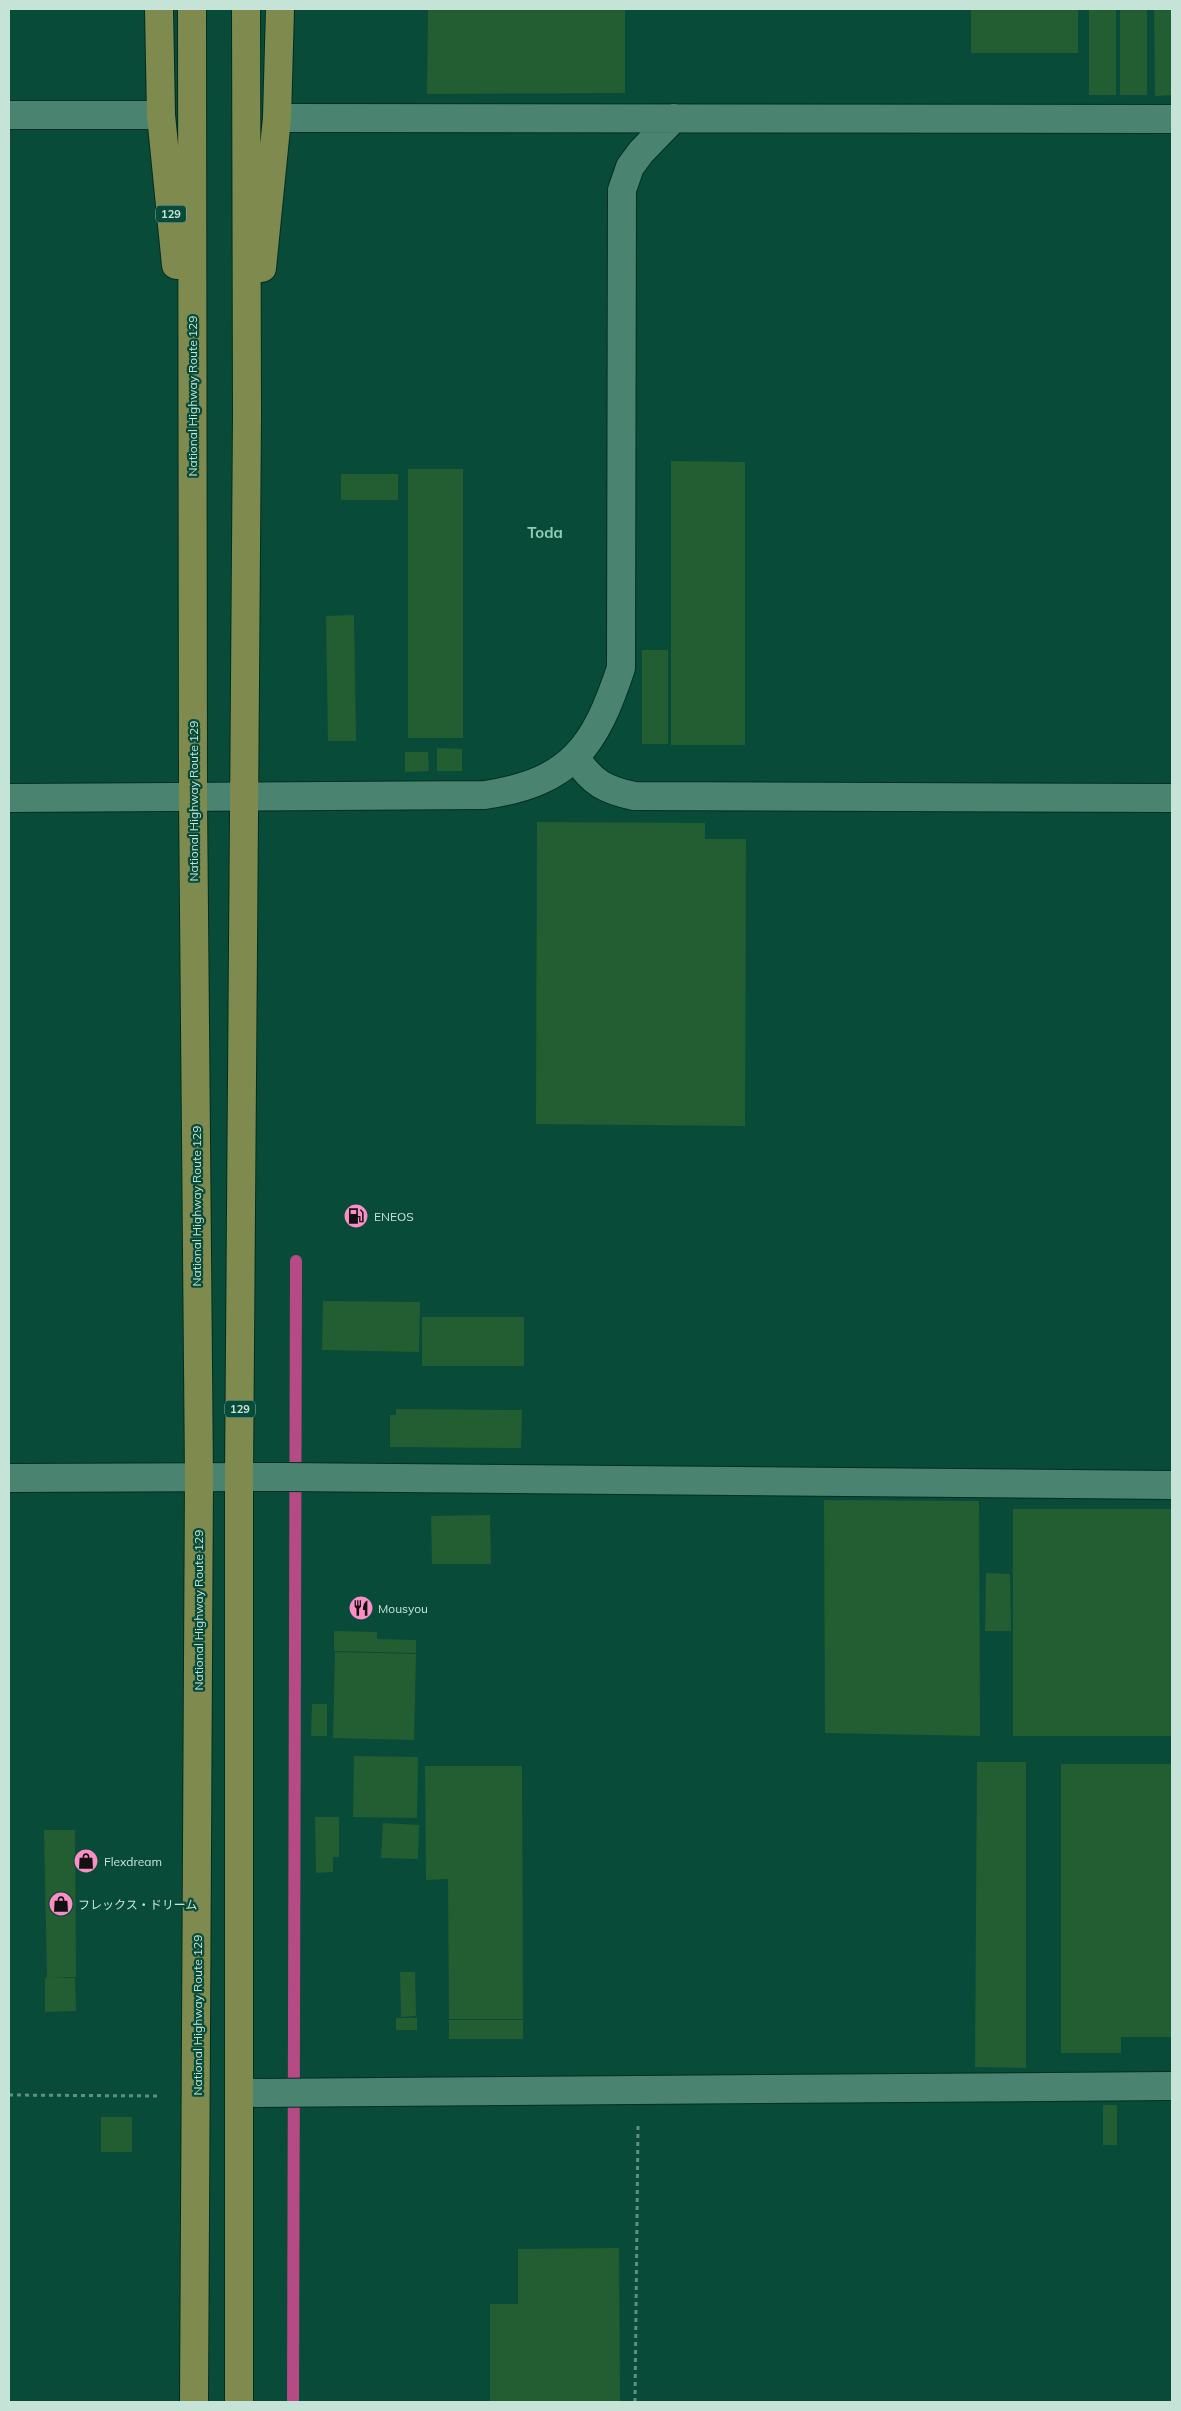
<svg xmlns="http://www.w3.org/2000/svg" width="1181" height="2411" font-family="Mulish,'Noto Sans JP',sans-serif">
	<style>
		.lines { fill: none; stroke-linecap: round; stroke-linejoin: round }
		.stream { stroke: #b64a85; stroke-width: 12 }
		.building { fill: #235d32 }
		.minor-casing { stroke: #002e21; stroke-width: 30 }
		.trunk-casing { stroke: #002e21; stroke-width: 30 }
		.path { stroke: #5e8f80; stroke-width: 3; stroke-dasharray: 4 4; stroke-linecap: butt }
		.minor { stroke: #4a8470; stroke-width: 28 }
		.trunk { stroke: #7f8a4f; stroke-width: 28 }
		.labels { text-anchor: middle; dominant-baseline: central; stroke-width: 4.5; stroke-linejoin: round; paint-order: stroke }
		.shield { fill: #094b39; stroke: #8db5a8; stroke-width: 1 }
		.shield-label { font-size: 11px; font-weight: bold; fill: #c6e3d7 }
		.street-label { font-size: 12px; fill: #c6e3d7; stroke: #094b39 }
		.poi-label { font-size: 12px; fill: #c6e3d7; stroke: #094b39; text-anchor: start }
		.quarter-label { font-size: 15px; font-weight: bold; fill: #91cdb6; stroke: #094b39 }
	</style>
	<rect width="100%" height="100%" fill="#094b39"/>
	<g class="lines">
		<!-- stream -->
		<path class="stream" d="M 293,2402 L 296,1261"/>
	</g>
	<!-- building -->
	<path class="building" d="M 428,9 L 625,9 L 625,93 L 427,94 Z
		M 971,9 L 1078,9 L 1078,53 L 971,53 Z
		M 1089,9 L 1116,9 L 1116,95 L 1089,95 Z
		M 1120,9 L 1147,9 L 1147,95 L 1120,95 Z
		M 1154,9 L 1172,9 L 1172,95 L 1155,96 Z
		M 671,461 L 745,462 L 745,745 L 671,745 Z
		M 408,469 L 463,469 L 463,738 L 408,738 Z
		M 341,474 L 398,474 L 398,500 L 341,500 Z
		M 354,615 L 356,741 L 328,741 L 326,616 Z
		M 642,650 L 668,650 L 668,744 L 642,744 Z
		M 437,748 L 462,749 L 462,771 L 437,771 Z
		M 405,752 L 428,752 L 429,771 L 405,772 Z
		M 537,822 L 705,823 L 705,839 L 746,839 L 745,1126 L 536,1124 Z
		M 323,1301 L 420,1302 L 419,1352 L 322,1350 Z
		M 422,1317 L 524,1317 L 524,1366 L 422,1366 Z
		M 396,1409 L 522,1410 L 521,1448 L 390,1447 L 390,1415 L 396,1415 Z
		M 824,1500 L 979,1501 L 980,1736 L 825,1733 Z
		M 1013,1509 L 1172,1509 L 1172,1736 L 1013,1736 Z
		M 490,1515 L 491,1564 L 432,1564 L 431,1516 Z
		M 986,1573 L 1010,1574 L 1011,1631 L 985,1631 Z
		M 334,1631 L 377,1632 L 377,1639 L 416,1640 L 416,1653 L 334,1651 Z
		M 335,1652 L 416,1654 L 414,1740 L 333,1738 Z
		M 312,1704 L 327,1704 L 327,1736 L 311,1736 Z
		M 354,1756 L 418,1757 L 417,1818 L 353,1817 Z
		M 977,1762 L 1026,1762 L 1026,2068 L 975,2067 Z
		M 1061,1764 L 1172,1764 L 1172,2037 L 1121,2037 L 1121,2053 L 1061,2053 Z
		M 425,1766 L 522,1766 L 523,2019 L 449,2019 L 448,1879 L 426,1880 Z
		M 315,1817 L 339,1817 L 339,1857 L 333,1857 L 333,1872 L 316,1873 Z
		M 383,1823 L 419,1825 L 418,1859 L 381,1858 Z
		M 44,1830 L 75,1830 L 76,1977 L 47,1978 Z
		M 400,1972 L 415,1972 L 416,2016 L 401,2017 Z
		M 45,1978 L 75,1978 L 76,2011 L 45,2012 Z
		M 396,2018 L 417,2018 L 417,2030 L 396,2030 Z
		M 449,2020 L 523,2020 L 523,2039 L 449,2039 Z
		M 1103,2105 L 1117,2105 L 1117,2145 L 1103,2145 Z
		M 101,2117 L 132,2117 L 132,2152 L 101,2152 Z
		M 619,2248 L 620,2402 L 490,2402 L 490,2304 L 518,2304 L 518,2249 Z"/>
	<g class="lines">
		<defs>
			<path id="minor" d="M 9,115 L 161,115
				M 277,118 L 1172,119
				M 576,758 C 592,783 606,790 634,796 L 1172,798
				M 9,798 L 485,795 C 572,782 595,746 621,668 L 622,190 L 630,167 L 641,152 L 674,118
				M 9,1478 L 283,1477 L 1172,1485
				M 239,2093 L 1172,2086"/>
			<path id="trunk" d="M 159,9 L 161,115 L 176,265
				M 192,9 L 193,798 L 199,1478 L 194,2402
				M 262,268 L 277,118 L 280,9
				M 239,2402 L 239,1477 L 247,416 L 246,9"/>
		</defs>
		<!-- minor casing -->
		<use href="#minor" class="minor-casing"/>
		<!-- trunk casing -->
		<use href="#trunk" class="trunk-casing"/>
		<!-- path -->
		<path class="path" d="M 9,2095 L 161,2096
			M 635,2402 L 638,2126"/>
		<!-- minor -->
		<use href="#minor" class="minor"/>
		<!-- trunk -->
		<use href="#trunk" class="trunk"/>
	</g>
	<!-- icons -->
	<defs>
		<symbol id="fuel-disc" viewBox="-11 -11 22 22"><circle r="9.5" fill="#fb8fc5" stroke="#094b39"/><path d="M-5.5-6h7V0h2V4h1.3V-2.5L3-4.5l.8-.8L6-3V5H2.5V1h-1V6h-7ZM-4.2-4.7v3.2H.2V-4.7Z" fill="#111"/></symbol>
		<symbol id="restaurant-disc" viewBox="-11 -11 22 22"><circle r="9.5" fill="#fb8fc5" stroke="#094b39"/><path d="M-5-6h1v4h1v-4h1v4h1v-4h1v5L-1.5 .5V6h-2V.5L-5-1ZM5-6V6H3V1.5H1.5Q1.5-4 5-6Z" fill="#111"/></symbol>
		<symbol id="shop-disc" viewBox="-11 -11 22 22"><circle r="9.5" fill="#fb8fc5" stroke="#094b39"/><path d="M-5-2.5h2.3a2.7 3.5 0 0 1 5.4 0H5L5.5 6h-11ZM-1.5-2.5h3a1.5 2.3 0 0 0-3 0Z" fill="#111"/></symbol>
	</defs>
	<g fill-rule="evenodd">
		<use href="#fuel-disc" x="342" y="1202" width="28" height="28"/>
		<use href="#restaurant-disc" x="347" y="1594" width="28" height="28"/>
		<use href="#shop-disc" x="72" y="1847" width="28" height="28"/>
		<use href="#shop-disc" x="47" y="1890" width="28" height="28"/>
	</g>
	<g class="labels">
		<!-- shield labels -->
		<g class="shield">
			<rect x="156" y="205.5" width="30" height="17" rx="4"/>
			<rect x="225" y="1400.5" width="30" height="17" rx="4"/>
		</g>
		<g class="shield-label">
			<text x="171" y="214">129</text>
			<text x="240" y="1409">129</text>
		</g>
		<!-- street labels -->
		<g class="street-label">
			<text transform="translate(192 396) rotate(-90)">National Highway Route 129</text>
			<text transform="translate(193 801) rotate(-90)">National Highway Route 129</text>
			<text transform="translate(196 1206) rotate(-90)">National Highway Route 129</text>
			<text transform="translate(198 1610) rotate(-90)">National Highway Route 129</text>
			<text transform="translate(197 2015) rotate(-90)">National Highway Route 129</text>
		</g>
		<!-- poi labels -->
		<g class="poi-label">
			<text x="374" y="1216">ENEOS</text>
			<text x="378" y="1608">Mousyou</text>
			<text x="104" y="1861">Flexdream</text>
			<text x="78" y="1904">フレックス・ドリーム</text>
		</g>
		<!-- quarter labels -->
		<g class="quarter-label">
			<text x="545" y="532">Toda</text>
		</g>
	</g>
	<!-- border -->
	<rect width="1181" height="2411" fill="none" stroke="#c6e3d7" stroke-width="20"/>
</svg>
